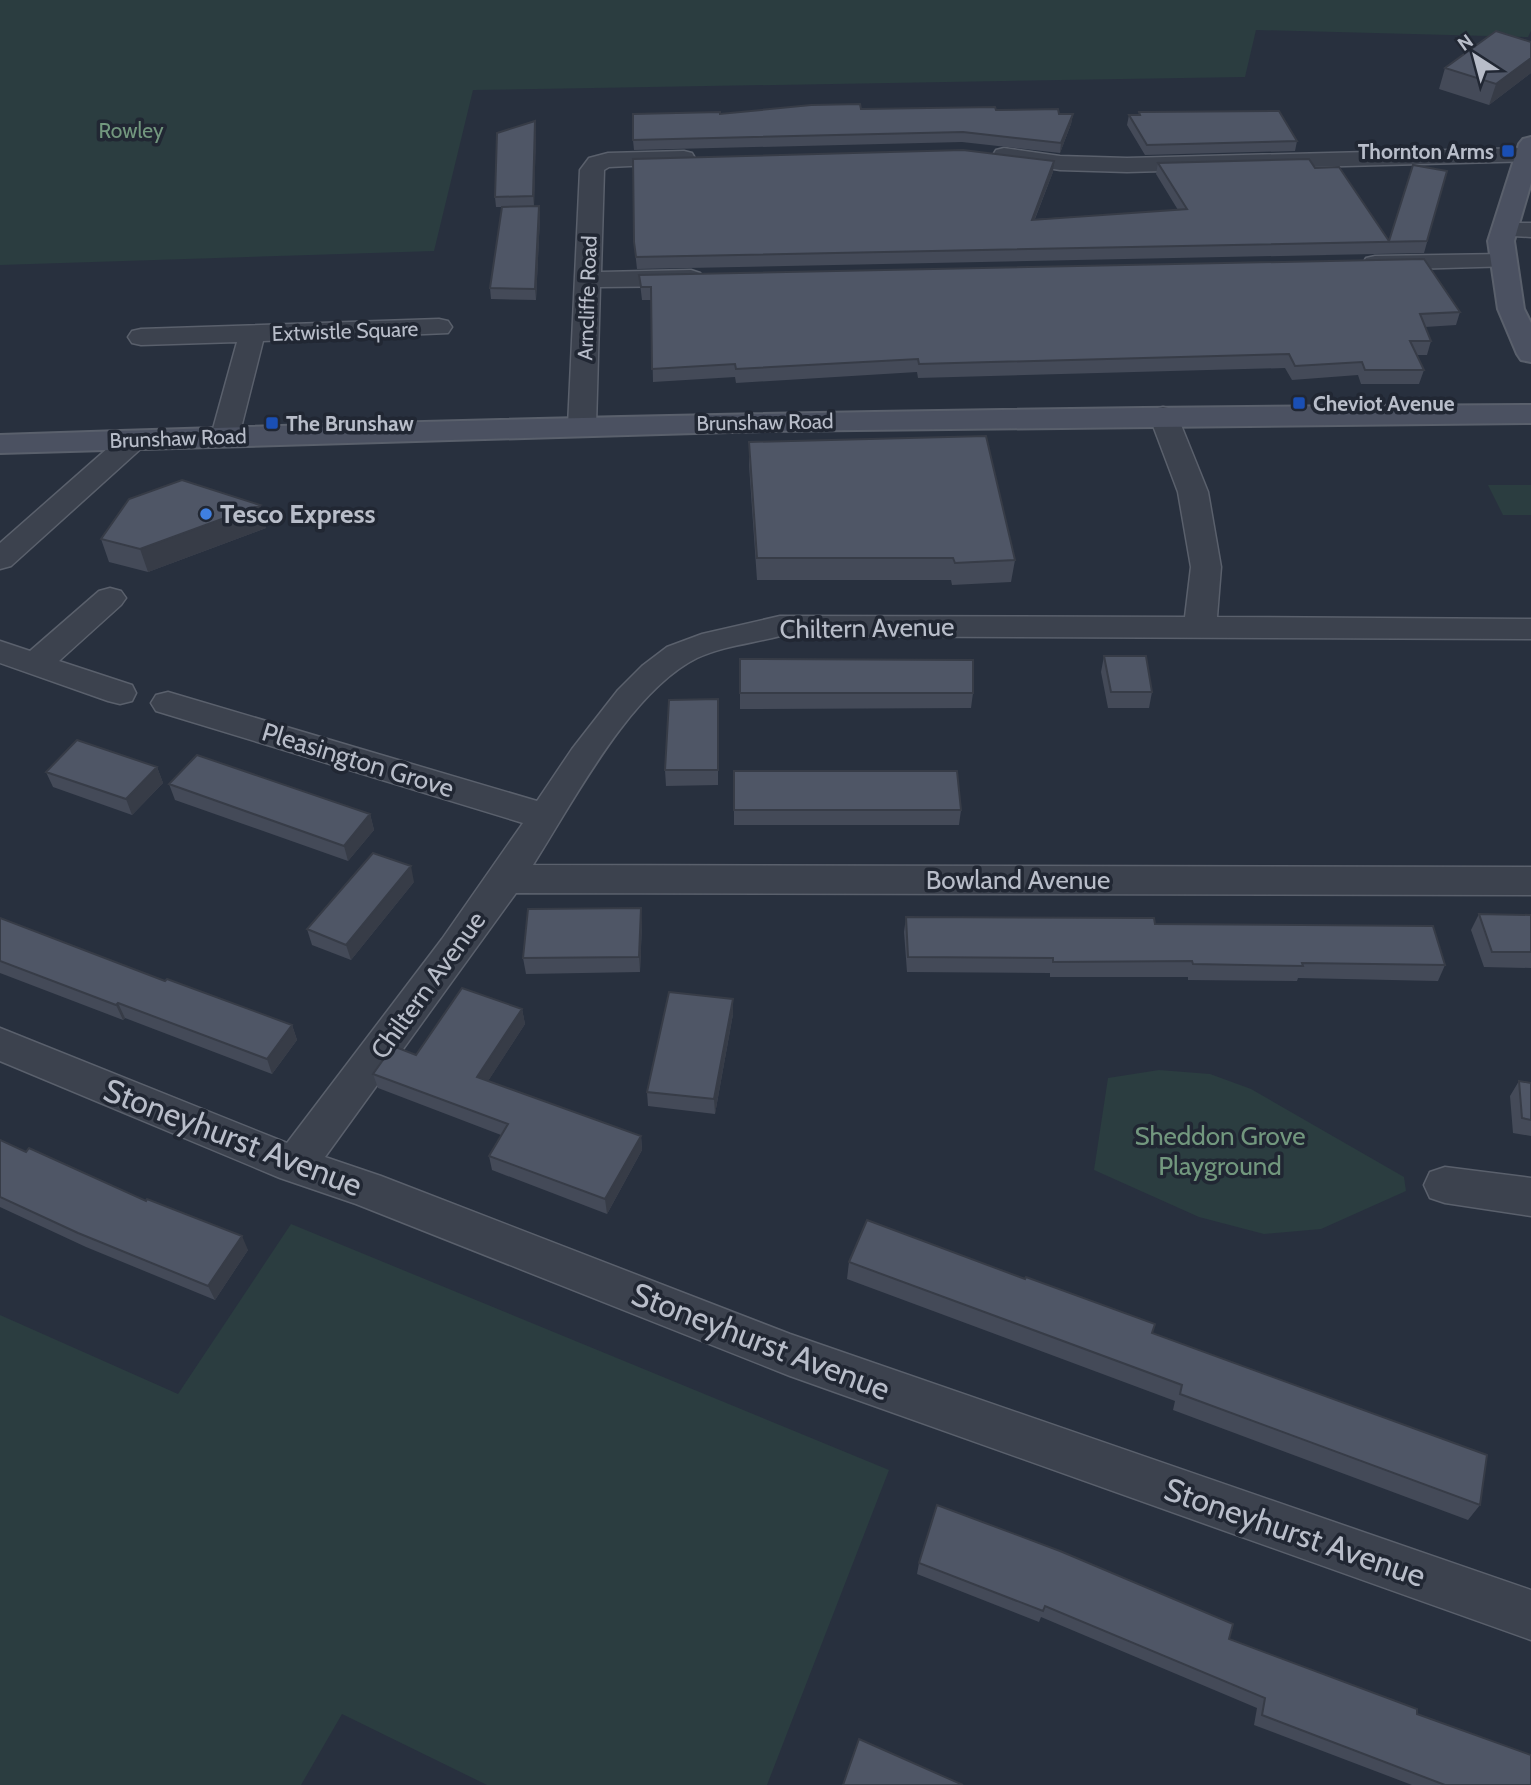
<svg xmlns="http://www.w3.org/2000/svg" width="1531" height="1785" font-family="Cabin,sans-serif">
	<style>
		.green { fill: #2b3d40 }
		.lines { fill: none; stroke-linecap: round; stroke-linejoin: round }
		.street-casing { stroke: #5a606c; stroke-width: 3 }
		.secondary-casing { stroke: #5a606c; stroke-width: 4 }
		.street { fill: #3c424e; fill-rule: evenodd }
		.secondary { fill: #4b5161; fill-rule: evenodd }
		.wall { fill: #444a58 }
		.shaded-wall { fill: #373c47 }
		.building { fill: #4f5666; stroke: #373c47; stroke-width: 2 }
		.transit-dot { fill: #1a4fb4; stroke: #212733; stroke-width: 2.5 }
		.shop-dot { fill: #3f7fe0; stroke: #212733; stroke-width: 2.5 }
		.labels { text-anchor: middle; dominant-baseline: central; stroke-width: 7; stroke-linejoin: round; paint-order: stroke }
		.far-park-label { font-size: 21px; fill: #72977e; stroke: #212733 }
		.far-poi-label { font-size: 21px; font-weight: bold; fill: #b8bdc9; stroke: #212733; text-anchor: start }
		.far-street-label { font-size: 21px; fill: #b8bdc9; stroke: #212733 }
		.poi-label { font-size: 26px; font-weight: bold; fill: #b8bdc9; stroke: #212733; text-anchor: start }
		.street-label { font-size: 26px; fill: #b8bdc9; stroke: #212733 }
		.park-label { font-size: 26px; fill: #72977e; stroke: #212733 }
		.near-street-label { font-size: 32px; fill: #b8bdc9; stroke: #212733 }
	</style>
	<rect width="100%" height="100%" fill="#28303e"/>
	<!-- green -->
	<path class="green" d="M 0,0 L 1531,0 L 1531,31 L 1528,37 L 1256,30 L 1245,77 L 473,90 L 434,251 L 0,265 Z
		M 1488,485 L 1531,485 L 1531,515 L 1503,515 Z
		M 1159,1070 L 1210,1074 L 1251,1089 L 1404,1177 L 1406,1191 L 1321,1229 L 1264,1234 L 1199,1217 L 1094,1170 L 1108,1078 Z
		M 291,1224 L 889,1470 L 767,1785 L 487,1785 L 342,1714 L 301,1785 L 0,1785 L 0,1315 L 178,1394 Z"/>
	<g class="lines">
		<defs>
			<path id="street" d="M 1004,148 L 1060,156 L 1127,158 L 1526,148 L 1531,149 L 1531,161 L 1127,172 L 1060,170 L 996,160 L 993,155 L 996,150 Z
				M 684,151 L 692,153 L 695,158 L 692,163 L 609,167 L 604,170 L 601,272 L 691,270 L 700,273 L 704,278 L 700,283 L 691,286 L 600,287 L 596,426 L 592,432 L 582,434 L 572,432 L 568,426 L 580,170 L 589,158 L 608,153 Z
				M 1504,223 L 1531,223 L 1531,237 L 1495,235 L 1492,230 L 1495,225 Z
				M 1504,254 L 1513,256 L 1516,261 L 1513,266 L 1375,270 L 1366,268 L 1363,263 L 1366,258 L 1375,256 Z
				M 439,319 L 448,321 L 452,327 L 448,333 L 263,341 L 239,436 L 235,442 L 225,444 L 215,442 L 211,436 L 237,342 L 141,345 L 132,343 L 128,337 L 132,331 L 141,329 Z
				M 1163,407 L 1173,409 L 1177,415 L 1208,492 L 1221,567 L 1217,617 L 1531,619 L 1531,639 L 780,636 C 753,643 723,646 697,658 C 630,691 572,804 533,865 L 1531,867 L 1531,895 L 516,893 L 325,1157 L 381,1176 L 790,1334 L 1531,1590 L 1531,1640 L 790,1376 L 356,1204 L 280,1178 L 0,1061 L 0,1028 L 287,1143 L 442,939 L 523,823 L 156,711 L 151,703 L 156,695 L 168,692 L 537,801 L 572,749 L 618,690 L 642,666 L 667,647 L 702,634 L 780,616 L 1185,617 L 1191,567 L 1178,492 L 1149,415 L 1153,409 Z
				M 135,431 L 145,433 L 149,439 L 145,445 L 11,566 L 0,569 L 0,543 L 125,433 Z
				M 110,588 L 121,591 L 126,598 L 121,605 L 59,661 L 132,685 L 136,693 L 132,701 L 120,704 L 108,701 L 0,663 L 0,641 L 30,651 L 99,591 Z
				M 1445,1167 L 1531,1178 L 1531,1216 L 1445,1203 L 1430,1198 L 1424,1185 L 1430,1172 Z"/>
			<path id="secondary" d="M 1531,137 L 1531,183 L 1514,241 L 1524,309 L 1531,323 L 1531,362 L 1521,360 L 1517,354 L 1498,309 L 1488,241 L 1519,144 L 1523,139 Z
				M 1531,405 L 1531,423 L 765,431 L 0,453 L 0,435 C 510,417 1020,407 1531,405 Z"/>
		</defs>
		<!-- street casing -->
		<use href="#street" class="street-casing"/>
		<!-- secondary casing -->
		<use href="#secondary" class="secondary-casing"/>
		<!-- street -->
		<use href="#street" class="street"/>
		<!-- secondary -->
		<use href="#secondary" class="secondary"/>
	</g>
	<!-- wall -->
	<path class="wall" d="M 1531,42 L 1531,73 L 1489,105 L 1439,89 L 1445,68 Z
		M 861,109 L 996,110 L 1073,114 L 1071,124 L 1060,153 L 962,142 L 634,150 L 633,140 L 720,114 Z
		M 1139,112 L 1297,141 L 1295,151 L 1145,155 L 1127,125 L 1129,115 L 1139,115 Z
		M 535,121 L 536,131 L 534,206 L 496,207 L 495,197 Z
		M 1158,163 L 1315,168 L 1389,241 L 1447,171 L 1424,253 L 637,269 L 634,242 L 1053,172 L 1035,219 L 1178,210 L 1156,174 Z
		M 539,206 L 540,217 L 536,300 L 491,299 L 490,288 Z
		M 639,275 L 1460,312 L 1456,325 L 1425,327 L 1431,341 L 1427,355 L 1417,355 L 1424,370 L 1419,384 L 1361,384 L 1358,375 L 1292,380 L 1285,368 L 918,378 L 917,372 L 736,383 L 735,377 L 653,382 L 651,300 L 642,300 Z
		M 749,442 L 1015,560 L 1011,582 L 952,585 L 951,580 L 757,580 L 749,465 Z
		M 260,505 L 266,528 L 148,572 L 109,562 L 101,539 Z
		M 1104,656 L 1152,692 L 1149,708 L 1108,708 L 1101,672 Z
		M 740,659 L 973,693 L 971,708 L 740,709 Z
		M 718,699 L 718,785 L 666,786 L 665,770 Z
		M 157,767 L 163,783 L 132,815 L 53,787 L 46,772 Z
		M 169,784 L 370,814 L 374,830 L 348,861 L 175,800 Z
		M 734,810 L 961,810 L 959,825 L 734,825 Z
		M 414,882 L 351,960 L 312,945 L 307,929 Z
		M 1479,914 L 1531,915 L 1531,968 L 1484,967 L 1471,930 Z
		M 906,917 L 1155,924 L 1445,965 L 1438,981 L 1298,978 L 1297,981 L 1188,980 L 1188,977 L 1050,977 L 1050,973 L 907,972 L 904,932 Z
		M 0,918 L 165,981 L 292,1025 L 297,1040 L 272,1074 L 125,1018 L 123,1020 L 0,973 Z
		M 642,923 L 640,972 L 526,974 L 523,958 Z
		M 522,1009 L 525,1024 L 488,1081 L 641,1136 L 642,1150 L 607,1214 L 492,1170 L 489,1156 L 501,1135 L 378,1088 L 373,1074 Z
		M 733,1014 L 715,1114 L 648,1106 L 647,1092 Z
		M 1519,1081 L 1531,1083 L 1531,1136 L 1513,1133 L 1510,1096 Z
		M 0,1140 L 248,1250 L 215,1300 L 86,1247 L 0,1207 Z
		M 849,1262 L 1152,1333 L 1480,1505 L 1468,1520 L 1173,1410 L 1175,1401 L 847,1279 Z
		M 919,1563 L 1229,1639 L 1417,1714 L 1531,1785 L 1412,1785 L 1254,1725 L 1257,1708 L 1041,1617 L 1039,1622 L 917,1574 Z"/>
	<!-- shaded-wall -->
	<path class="shaded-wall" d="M 1531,58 L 1531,73 L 1489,105 L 1496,84 Z
		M 1073,114 L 1071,124 L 1060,153 L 1061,143 Z
		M 535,121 L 536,131 L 534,206 L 533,196 Z
		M 1054,161 L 1053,172 L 1030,231 L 1032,220 Z
		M 539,206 L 540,217 L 536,300 L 535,289 Z
		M 260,505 L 266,528 L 148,572 L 140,549 Z
		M 157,767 L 163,783 L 132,815 L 126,799 Z
		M 370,814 L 374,830 L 348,861 L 344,846 Z
		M 411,866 L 414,882 L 351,960 L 346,945 Z
		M 641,908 L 642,923 L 640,972 L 639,957 Z
		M 733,999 L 733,1014 L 715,1114 L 714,1099 Z
		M 118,1003 L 125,1018 L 123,1020 L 116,1005 Z
		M 522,1009 L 525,1024 L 481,1092 L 477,1077 Z
		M 292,1025 L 297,1040 L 272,1074 L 267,1059 Z
		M 641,1136 L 642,1150 L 607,1214 L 605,1199 Z
		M 242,1236 L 248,1250 L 215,1300 L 208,1286 Z"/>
	<!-- building -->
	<path class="building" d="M 1496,31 L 1531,42 L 1531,58 L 1496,84 L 1445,68 Z
		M 860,104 L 861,109 L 995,107 L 996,110 L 1058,109 L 1059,114 L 1073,114 L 1061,143 L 963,132 L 633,140 L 633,114 L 720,112 L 720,114 L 811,105 Z
		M 1279,111 L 1297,141 L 1147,145 L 1129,115 L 1140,115 L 1139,112 Z
		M 535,121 L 533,196 L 495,197 L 497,133 Z
		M 963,150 L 1054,161 L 1032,220 L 1187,209 L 1158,163 L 1309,159 L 1315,168 L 1339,167 L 1389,241 L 1413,165 L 1447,171 L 1427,241 L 636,257 L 634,242 L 633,159 Z
		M 539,206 L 535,289 L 490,288 L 502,207 Z
		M 1424,259 L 1460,312 L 1420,314 L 1431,341 L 1410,341 L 1424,370 L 1365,370 L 1362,362 L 1295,366 L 1289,354 L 919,364 L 918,359 L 736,369 L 735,364 L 652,369 L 651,287 L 641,287 L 639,275 Z
		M 986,436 L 1015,560 L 955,563 L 953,558 L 757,558 L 749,442 Z
		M 182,480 L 260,505 L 140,549 L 101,539 L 129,499 Z
		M 1104,656 L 1146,656 L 1152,692 L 1111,692 Z
		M 740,659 L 973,660 L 973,693 L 740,693 Z
		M 718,699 L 718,770 L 665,770 L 669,700 Z
		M 77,740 L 157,767 L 126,799 L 46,772 Z
		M 197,755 L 370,814 L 344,846 L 169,784 Z
		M 734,771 L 957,771 L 961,810 L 734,810 Z
		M 373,853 L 411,866 L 346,945 L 307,929 Z
		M 641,908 L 639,957 L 523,958 L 528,909 Z
		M 1479,914 L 1531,915 L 1531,952 L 1492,952 Z
		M 906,917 L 1154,918 L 1155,924 L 1433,926 L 1445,965 L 1302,963 L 1303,966 L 1193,964 L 1192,961 L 1053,962 L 1053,958 L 908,957 Z
		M 0,918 L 165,981 L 167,979 L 292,1025 L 267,1059 L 118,1003 L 116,1005 L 0,961 Z
		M 462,988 L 522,1009 L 477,1077 L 641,1136 L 605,1199 L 489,1156 L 508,1124 L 373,1074 L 393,1046 L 416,1055 Z
		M 669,992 L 733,999 L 714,1099 L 647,1092 Z
		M 1519,1081 L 1531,1083 L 1531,1120 L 1522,1118 Z
		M 0,1140 L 26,1152 L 29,1148 L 146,1201 L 147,1199 L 242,1236 L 208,1286 L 78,1233 L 0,1197 Z
		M 867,1220 L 1025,1279 L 1026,1277 L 1155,1324 L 1152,1333 L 1487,1455 L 1480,1505 L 1180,1394 L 1182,1385 L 849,1262 Z
		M 937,1505 L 1060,1551 L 1233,1624 L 1229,1639 L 1417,1709 L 1417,1714 L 1531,1755 L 1531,1785 L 1445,1785 L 1262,1715 L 1265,1698 L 1045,1606 L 1043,1611 L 919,1563 Z
		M 859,1739 L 963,1785 L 843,1785 Z"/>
	<!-- markers -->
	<g class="transit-dot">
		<rect x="1501" y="144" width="14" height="14" rx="3.5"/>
		<rect x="1292" y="396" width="14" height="14" rx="3.5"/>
		<rect x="265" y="416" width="14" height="14" rx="3.5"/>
	</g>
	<circle class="shop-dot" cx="206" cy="514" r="7"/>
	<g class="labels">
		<!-- far-park labels -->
		<g class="far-park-label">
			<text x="131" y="130">Rowley</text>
		</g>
		<!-- far-poi labels -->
		<g class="far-poi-label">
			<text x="1494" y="151" text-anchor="end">Thornton Arms</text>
			<text x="1313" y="403">Cheviot Avenue</text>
			<text x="286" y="423">The Brunshaw</text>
		</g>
		<!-- far-street labels -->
		<g class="far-street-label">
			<text transform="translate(587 298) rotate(-88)">Arncliffe Road</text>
			<text transform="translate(345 331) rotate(-2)">Extwistle Square</text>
			<text transform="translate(765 422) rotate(-1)">Brunshaw Road</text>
			<text transform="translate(178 438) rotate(-2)">Brunshaw Road</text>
		</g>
		<!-- poi labels -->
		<g class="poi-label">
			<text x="220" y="514">Tesco Express</text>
		</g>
		<!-- street labels -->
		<g class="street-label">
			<text transform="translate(867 628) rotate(-1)">Chiltern Avenue</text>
			<text transform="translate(358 760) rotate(17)">Pleasington Grove</text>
			<text x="1018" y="880">Bowland Avenue</text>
			<text transform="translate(428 985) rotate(-54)">Chiltern Avenue</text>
		</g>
		<!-- park labels -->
		<g class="park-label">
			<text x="1220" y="1136">Sheddon Grove<tspan x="1220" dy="30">Playground</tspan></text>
		</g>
		<!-- near-street labels -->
		<g class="near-street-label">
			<text transform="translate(233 1137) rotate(21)">Stoneyhurst Avenue</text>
			<text transform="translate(761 1341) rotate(21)">Stoneyhurst Avenue</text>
			<text transform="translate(1295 1532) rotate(19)">Stoneyhurst Avenue</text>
		</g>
	</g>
	<!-- north arrow -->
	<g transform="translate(1475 56) rotate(324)" stroke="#212733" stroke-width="5" paint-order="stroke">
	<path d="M0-5L12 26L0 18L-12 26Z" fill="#b8bdc9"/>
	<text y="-10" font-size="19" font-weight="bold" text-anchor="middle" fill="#b8bdc9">N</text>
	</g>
</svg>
